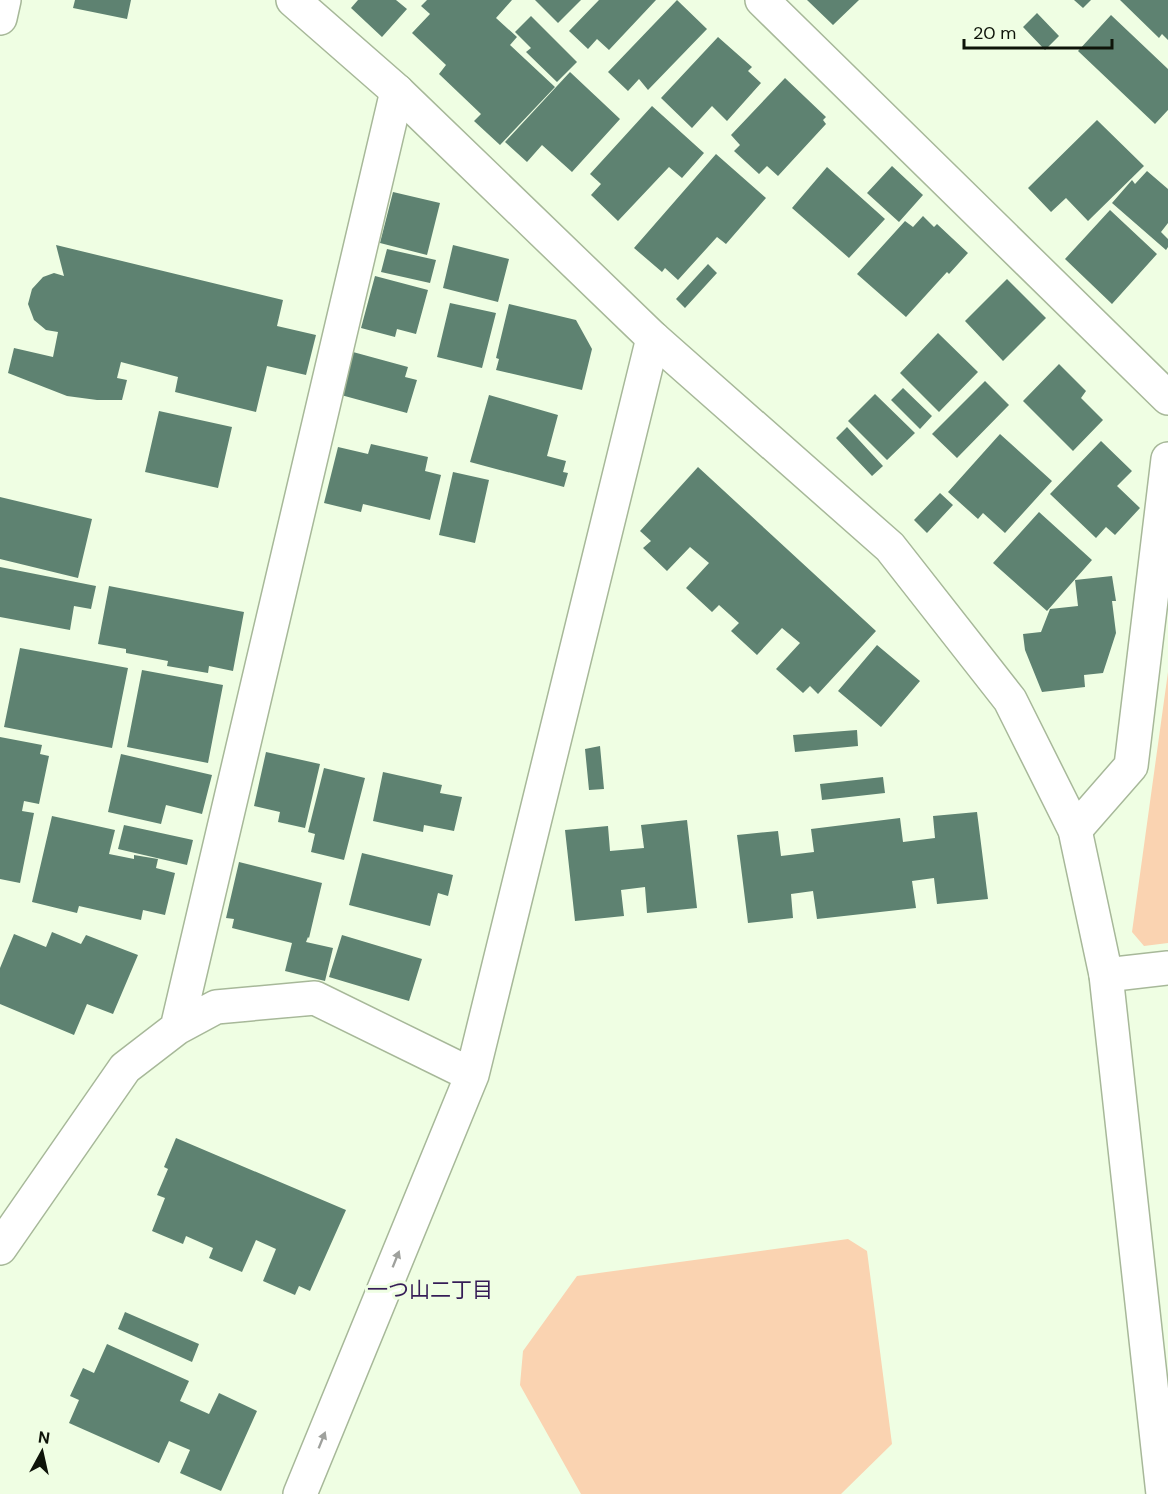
<svg xmlns="http://www.w3.org/2000/svg" width="1168" height="1494" font-family="'DM Sans','Noto Sans JP',sans-serif">
	<style>
		.green { fill: #fad3b1 }
		.building { fill: #5e8271 }
		.lines { fill: none; stroke-linecap: round; stroke-linejoin: round }
		.street-casing { stroke: #a7b899; stroke-width: 36 }
		.secondary-casing { stroke: #a7b899; stroke-width: 36 }
		.street { stroke: #fff; stroke-width: 33 }
		.secondary { stroke: #fff; stroke-width: 33 }
		.oneway { fill: #9fa19d }
		.labels { text-anchor: middle; dominant-baseline: central; stroke-width: 6; stroke-linejoin: round; paint-order: stroke }
		.neighbourhood-label { font-size: 21px; fill: #351c56; stroke: #effee3 }
	</style>
	<rect width="100%" height="100%" fill="#effee3"/>
	<!-- green -->
	<path class="green" d="M 1168,672 L 1168,943 L 1144,946 L 1132,932 Z
		M 848,1239 L 867,1251 L 892,1444 L 841,1494 L 581,1494 L 520,1385 L 523,1351 L 577,1276 Z"/>
	<!-- building -->
	<path class="building" d="M 75,0 L 131,0 L 127,19 L 73,8 Z
		M 358,0 L 396,0 L 407,9 L 382,37 L 351,8 Z
		M 427,0 L 512,0 L 496,18 L 517,37 L 510,45 L 555,87 L 500,145 L 474,121 L 481,114 L 439,74 L 446,65 L 412,33 L 430,14 L 421,6 Z
		M 535,0 L 581,0 L 558,23 Z
		M 599,0 L 656,0 L 609,50 L 597,39 L 588,49 L 569,31 Z
		M 677,0 L 707,29 L 648,90 L 639,79 L 628,91 L 608,72 Z
		M 807,0 L 859,0 L 833,25 Z
		M 1074,0 L 1091,0 L 1083,8 Z
		M 1120,0 L 1168,0 L 1168,40 L 1162,34 L 1159,38 Z
		M 1037,13 L 1059,36 L 1045,50 L 1023,27 Z
		M 1111,15 L 1168,69 L 1168,110 L 1155,124 L 1078,51 Z
		M 531,16 L 577,62 L 557,82 L 526,52 L 531,48 L 515,32 Z
		M 718,37 L 752,67 L 748,71 L 761,83 L 727,121 L 712,106 L 692,128 L 661,98 Z
		M 570,72 L 620,119 L 572,172 L 542,145 L 527,162 L 505,142 Z
		M 785,78 L 826,117 L 823,120 L 826,124 L 778,176 L 767,166 L 759,174 L 734,151 L 740,145 L 731,135 Z
		M 652,106 L 704,153 L 682,178 L 669,167 L 618,221 L 591,195 L 601,184 L 590,174 Z
		M 1097,120 L 1144,166 L 1088,221 L 1066,198 L 1051,212 L 1028,188 Z
		M 716,154 L 766,198 L 726,244 L 717,237 L 678,280 L 665,268 L 662,272 L 634,248 Z
		M 892,166 L 923,195 L 899,222 L 867,193 Z
		M 827,167 L 885,219 L 849,258 L 792,208 Z
		M 1147,171 L 1168,189 L 1168,223 L 1161,232 L 1168,239 L 1168,247 L 1166,250 L 1112,203 L 1132,180 L 1135,184 Z
		M 393,192 L 440,203 L 427,255 L 380,243 Z
		M 1110,210 L 1157,254 L 1112,304 L 1065,259 Z
		M 923,216 L 934,227 L 937,224 L 968,253 L 949,274 L 947,272 L 906,317 L 857,274 L 905,221 L 913,227 Z
		M 56,245 L 283,300 L 277,326 L 316,335 L 306,375 L 267,366 L 256,412 L 175,392 L 178,377 L 121,362 L 117,378 L 127,380 L 122,400 L 97,400 L 67,396 L 8,373 L 14,348 L 53,357 L 58,332 L 46,330 L 34,320 L 28,304 L 32,289 L 43,277 L 54,273 L 64,276 Z
		M 453,245 L 509,259 L 498,302 L 443,288 Z
		M 387,249 L 436,260 L 430,283 L 381,272 Z
		M 708,264 L 717,273 L 685,308 L 676,299 Z
		M 375,276 L 428,290 L 416,334 L 397,329 L 395,337 L 361,328 Z
		M 1007,279 L 1046,318 L 1003,361 L 965,321 Z
		M 450,303 L 496,313 L 482,368 L 437,357 Z
		M 509,304 L 576,320 L 592,349 L 582,390 L 496,370 L 499,359 L 496,358 Z
		M 938,333 L 978,372 L 939,412 L 900,373 Z
		M 353,352 L 408,367 L 405,377 L 417,380 L 407,413 L 341,395 Z
		M 1059,364 L 1086,391 L 1081,398 L 1103,420 L 1073,451 L 1023,401 Z
		M 985,381 L 1009,405 L 957,458 L 932,434 Z
		M 903,388 L 932,416 L 920,429 L 891,400 Z
		M 875,394 L 915,433 L 887,460 L 848,421 Z
		M 489,395 L 558,415 L 547,456 L 566,461 L 563,472 L 568,473 L 564,487 L 470,462 Z
		M 159,411 L 232,427 L 218,488 L 145,472 Z
		M 847,427 L 883,466 L 872,476 L 836,438 Z
		M 1000,434 L 1052,481 L 1005,533 L 983,513 L 978,519 L 948,492 Z
		M 1101,441 L 1132,471 L 1117,486 L 1140,508 L 1115,535 L 1106,527 L 1096,538 L 1050,494 Z
		M 371,444 L 428,457 L 425,471 L 441,475 L 430,520 L 363,504 L 361,512 L 324,503 L 338,447 L 368,454 Z
		M 698,467 L 876,631 L 818,694 L 810,686 L 803,693 L 776,669 L 800,643 L 782,628 L 757,655 L 731,631 L 739,623 L 719,605 L 712,612 L 686,588 L 709,563 L 690,547 L 667,571 L 643,548 L 651,541 L 640,531 Z
		M 453,472 L 489,480 L 475,543 L 439,535 Z
		M 940,493 L 953,505 L 927,533 L 914,520 Z
		M 0,497 L 92,519 L 78,578 L 0,559 Z
		M 1039,512 L 1092,560 L 1047,611 L 993,563 Z
		M 0,567 L 96,586 L 91,609 L 74,606 L 70,630 L 0,617 Z
		M 1112,576 L 1116,601 L 1112,601 L 1116,633 L 1103,673 L 1084,675 L 1085,687 L 1042,692 L 1025,650 L 1023,634 L 1041,632 L 1050,609 L 1078,606 L 1075,580 Z
		M 109,586 L 244,612 L 233,671 L 209,666 L 208,673 L 167,666 L 168,661 L 126,653 L 126,649 L 98,644 Z
		M 877,645 L 920,681 L 881,727 L 838,691 Z
		M 20,648 L 128,668 L 112,748 L 4,727 Z
		M 142,670 L 223,685 L 208,763 L 127,747 Z
		M 857,730 L 858,746 L 795,752 L 793,735 Z
		M 0,737 L 42,745 L 40,754 L 49,756 L 39,804 L 24,801 L 22,811 L 34,813 L 20,883 L 0,879 Z
		M 600,746 L 604,789 L 589,790 L 585,749 Z
		M 266,752 L 320,764 L 305,828 L 278,822 L 280,812 L 254,806 Z
		M 121,754 L 212,775 L 202,814 L 166,805 L 161,824 L 108,812 Z
		M 324,768 L 365,778 L 344,860 L 311,852 L 315,834 L 308,832 Z
		M 383,772 L 442,785 L 440,793 L 462,797 L 454,831 L 424,825 L 423,832 L 373,821 Z
		M 883,777 L 885,793 L 822,800 L 820,784 Z
		M 977,812 L 988,899 L 937,904 L 934,878 L 912,881 L 916,908 L 817,919 L 813,891 L 791,894 L 793,918 L 748,923 L 737,835 L 778,831 L 781,856 L 814,852 L 811,829 L 900,818 L 903,842 L 935,838 L 933,816 Z
		M 52,816 L 115,830 L 109,854 L 134,859 L 134,855 L 158,859 L 156,868 L 175,873 L 165,915 L 143,910 L 141,920 L 79,906 L 77,913 L 32,902 Z
		M 687,820 L 697,908 L 647,913 L 645,887 L 621,890 L 624,916 L 575,921 L 565,830 L 608,826 L 610,851 L 644,848 L 641,825 Z
		M 124,825 L 193,840 L 187,865 L 118,849 Z
		M 362,853 L 453,875 L 448,896 L 438,893 L 430,926 L 349,905 Z
		M 239,862 L 322,883 L 309,938 L 308,937 L 306,942 L 333,948 L 325,981 L 285,971 L 292,943 L 232,928 L 234,919 L 226,918 Z
		M 52,932 L 81,944 L 86,935 L 138,955 L 113,1014 L 87,1004 L 74,1035 L 0,1004 L 0,968 L 14,934 L 46,947 Z
		M 342,935 L 422,959 L 409,1001 L 329,977 Z
		M 176,1138 L 346,1210 L 310,1291 L 299,1286 L 295,1295 L 263,1281 L 276,1249 L 256,1240 L 242,1272 L 209,1258 L 213,1248 L 186,1236 L 183,1244 L 152,1231 L 165,1198 L 157,1195 L 168,1169 L 164,1167 Z
		M 125,1312 L 199,1344 L 192,1362 L 118,1329 Z
		M 107,1344 L 189,1381 L 180,1401 L 209,1414 L 219,1393 L 257,1411 L 221,1491 L 180,1473 L 190,1450 L 169,1441 L 159,1463 L 69,1423 L 79,1400 L 70,1396 L 83,1368 L 94,1373 Z"/>
	<g class="lines">
		<defs>
			<path id="street" d="M 762,0 L 1168,398
				M 1075,830 L 1131,766 L 1168,459
				M 1106,975 L 1168,968
				M 177,1028 L 397,91
				M 0,1248 L 125,1068 L 177,1028 L 216,1007 L 315,998 L 472,1075
				M 300,1494 L 472,1075 L 653,338"/>
			<path id="secondary" d="M 293,0 L 397,91 L 653,338 L 890,547 L 1010,700 L 1075,830 L 1106,975 L 1163,1494
				M 0,18 L 4,0"/>
		</defs>
		<!-- street casing -->
		<use href="#street" class="street-casing"/>
		<!-- secondary casing -->
		<use href="#secondary" class="secondary-casing"/>
		<!-- street -->
		<use href="#street" class="street"/>
		<!-- secondary -->
		<use href="#secondary" class="secondary"/>
	</g>
	<!-- one-way arrows -->
	<defs><path id="oneway-solid" d="M-6-.8H1V-3.2L6.5 0L1 3.2V.8H-6Z" transform="scale(1.5)"/></defs>
	<g class="oneway">
		<use href="#oneway-solid" transform="translate(396 1259) rotate(-68)"/>
		<use href="#oneway-solid" transform="translate(322 1440) rotate(-68)"/>
	</g>
	<g class="labels">
		<!-- neighbourhood labels -->
		<g class="neighbourhood-label">
			<text x="430" y="1290">一つ山二丁目</text>
		</g>
	</g>
	<!-- north arrow -->
	<g transform="translate(42 1452) rotate(8)" stroke="#effee3" stroke-width="4.5" paint-order="stroke">
	<path d="M0-4.5L10 22L0 15L-10 22Z" fill="#0e1409"/>
	<text y="-9" font-size="16" font-weight="bold" text-anchor="middle" fill="#0e1409">N</text>
	</g>
	<!-- scale -->
	<path d="M964 39v9h148v-9" fill="none" stroke="#0e1409" stroke-width="3"/>
	<text x="973" y="39" font-size="18" fill="#0e1409" stroke="#effee3" stroke-width="4.5" paint-order="stroke">20 m</text>
</svg>
